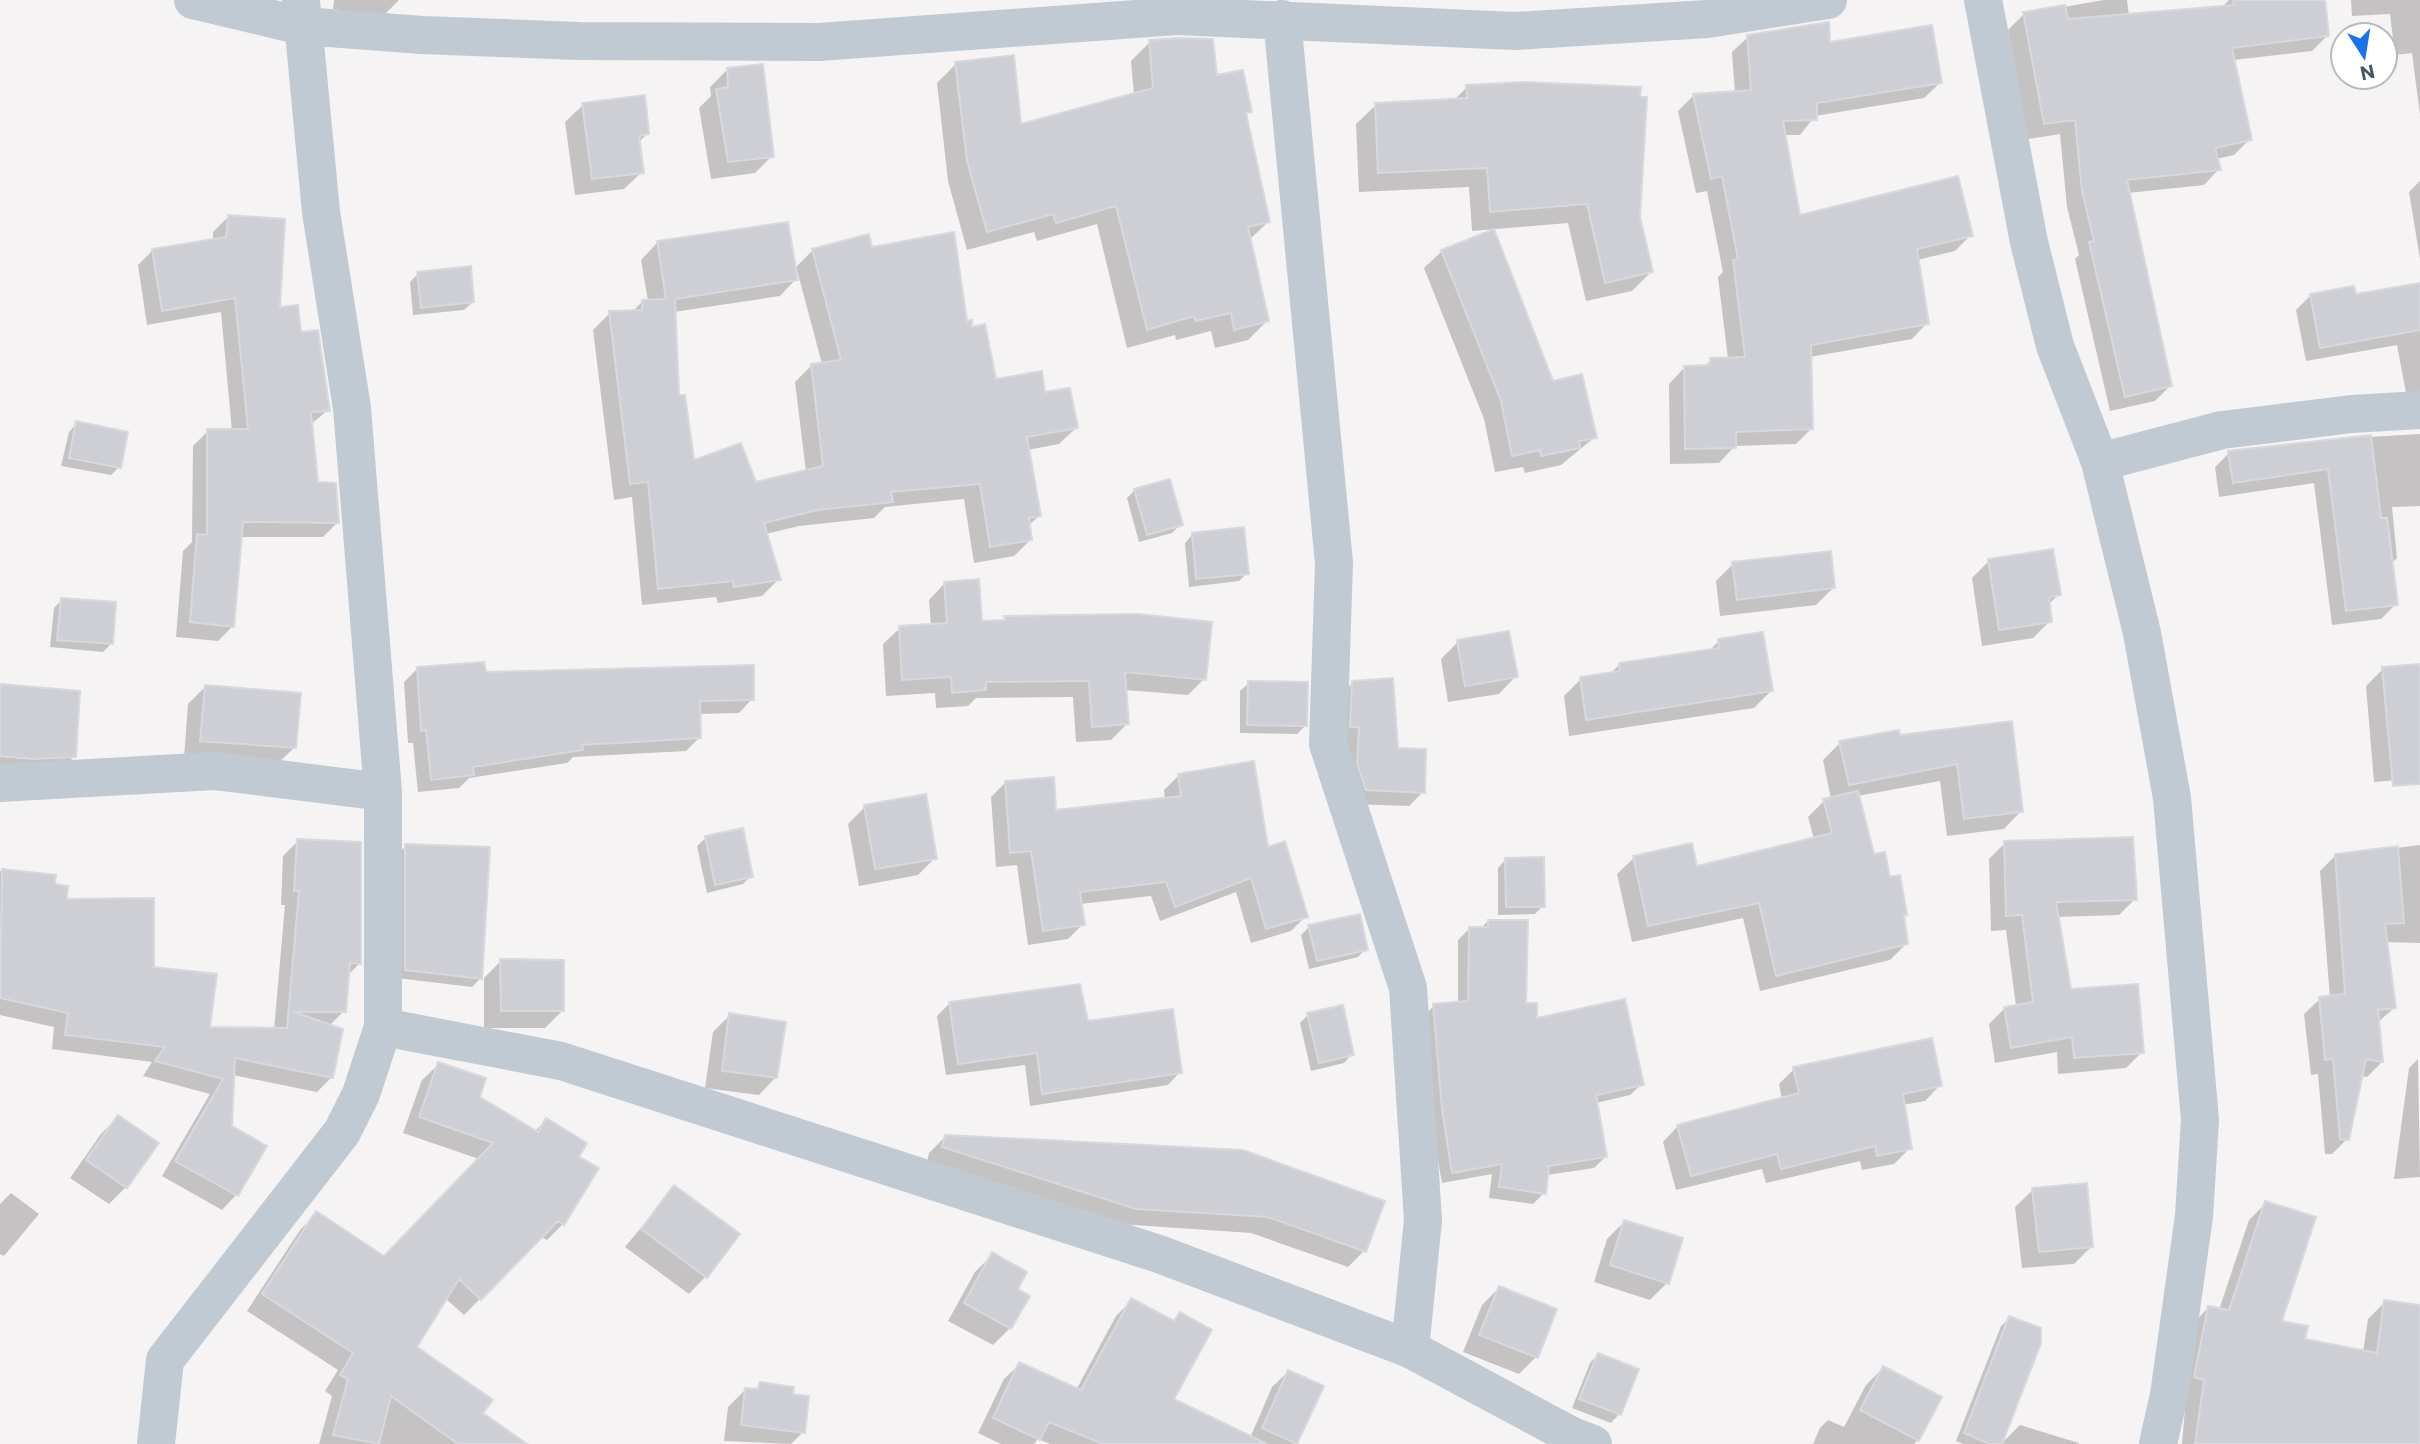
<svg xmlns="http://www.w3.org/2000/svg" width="2420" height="1444" font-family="Commissioner,sans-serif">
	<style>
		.shadow { fill: #0003; fill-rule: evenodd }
		.building { fill: #cdcfd5; stroke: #d7d9de; stroke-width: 2 }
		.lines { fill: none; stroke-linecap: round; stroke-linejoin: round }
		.minor { stroke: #c1cad2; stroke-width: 38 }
	</style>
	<rect width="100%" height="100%" fill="#f5f3f3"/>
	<!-- shadow -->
	<path class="shadow" d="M 334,0 L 399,0 L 383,16 L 333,9 Z
		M 2104,0 L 2127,0 L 2129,16 L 2221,8 L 2229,0 L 2323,0 L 2327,36 L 2312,51 L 2233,60 L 2250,139 L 2234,155 L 2216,159 L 2219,169 L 2204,185 L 2128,193 L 2170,386 L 2155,401 L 2110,411 L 2075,259 L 2079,255 L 2067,207 L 2060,134 L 2028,139 L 2008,30 L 2024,14 Z
		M 2351,0 L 2420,0 L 2420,115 L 2412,53 L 2395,55 L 2390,14 L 2352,16 Z
		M 1748,37 L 1829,44 L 1940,83 L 1924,98 L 1815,116 L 1800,135 L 1784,135 L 1798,217 L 1971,235 L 1955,251 L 1917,260 L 1927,323 L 1912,339 L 1810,357 L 1811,429 L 1796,444 L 1735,446 L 1719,463 L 1670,464 L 1669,384 L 1684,368 L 1704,367 L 1711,360 L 1728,359 L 1718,277 L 1723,272 L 1707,191 L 1696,193 L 1678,111 L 1693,96 L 1735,93 L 1732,52 Z
		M 1150,42 L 1215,77 L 1250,111 L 1245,116 L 1268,222 L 1249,240 L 1267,321 L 1248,340 L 1215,348 L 1211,331 L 1176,340 L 1175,335 L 1127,348 L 1097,224 L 1037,241 L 1034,232 L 967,250 L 948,181 L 937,83 L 956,64 L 1020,126 L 1134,95 L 1131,61 Z
		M 727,70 L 772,156 L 755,173 L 711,179 L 699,108 L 711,96 L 710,87 Z
		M 1467,87 L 1638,217 L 1651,272 L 1632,291 L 1586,301 L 1568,223 L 1472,231 L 1469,187 L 1359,192 L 1356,124 L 1376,105 L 1453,101 Z
		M 583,105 L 647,134 L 638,143 L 642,172 L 624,189 L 575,195 L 565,122 Z
		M 2420,181 L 2420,259 L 2409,192 Z
		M 228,217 L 278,309 L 299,334 L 328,410 L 310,425 L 316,484 L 338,522 L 323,537 L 240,537 L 233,626 L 218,641 L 176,637 L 183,551 L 192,542 L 193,446 L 208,431 L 232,431 L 221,312 L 147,325 L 138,265 L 153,250 L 213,241 L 213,232 Z
		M 657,243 L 794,269 L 813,250 L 871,249 L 966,323 L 995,381 L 1044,394 L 1076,428 L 1059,444 L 1028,450 L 1039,516 L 1028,526 L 1030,540 L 1014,556 L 974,563 L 964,499 L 885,507 L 874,518 L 799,526 L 766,534 L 779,579 L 762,596 L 718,603 L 716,597 L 642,605 L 632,497 L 614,500 L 593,330 L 610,313 L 632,312 L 643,301 L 648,301 L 641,260 ZM 797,270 L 822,364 L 812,365 L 795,382 L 806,472 L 755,484 L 693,462 L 678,397 L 674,312 L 780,296 L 796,279 L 795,271 Z
		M 1442,251 L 1595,437 L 1561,465 L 1525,473 L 1523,467 L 1495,472 L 1484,419 L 1424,268 Z
		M 418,274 L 473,302 L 464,310 L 413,315 L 410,282 Z
		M 2420,285 L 2420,409 L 2408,403 L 2397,345 L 2306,361 L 2296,310 L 2311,295 L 2355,296 Z
		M 77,423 L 119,467 L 111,475 L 61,466 L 69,432 Z
		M 2420,434 L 2420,506 L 2392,507 L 2397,558 L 2391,564 L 2396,604 L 2381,619 L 2332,625 L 2314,483 L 2219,497 L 2215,467 L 2229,453 L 2354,438 Z
		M 1135,490 L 1181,524 L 1172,533 L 1139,542 L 1127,498 Z
		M 1193,534 L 1247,573 L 1239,581 L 1189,587 L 1185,543 Z
		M 1989,561 L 2059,594 L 2048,605 L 2050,621 L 2033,638 L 1982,646 L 1972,578 Z
		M 1733,564 L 1833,588 L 1816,605 L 1720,616 L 1716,581 Z
		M 945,583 L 980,623 L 1002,622 L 1005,618 L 1204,679 L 1188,695 L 1125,690 L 1127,724 L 1111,740 L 1076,742 L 1073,697 L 976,698 L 968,706 L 936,708 L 935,693 L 886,696 L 883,644 L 900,628 L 931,626 L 929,600 Z
		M 62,600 L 111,644 L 103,652 L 50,647 L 54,608 Z
		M 1719,641 L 1771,691 L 1754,708 L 1569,736 L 1564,696 L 1581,679 L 1610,674 L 1619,665 L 1709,651 Z
		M 1458,642 L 1516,676 L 1499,694 L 1448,702 L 1441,659 Z
		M 2420,665 L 2420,778 L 2374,782 L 2366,686 L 2383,669 Z
		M 417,669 L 484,674 L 752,699 L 739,713 L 699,714 L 700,737 L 686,751 L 573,757 L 567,763 L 469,778 L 459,788 L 418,792 L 413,743 L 408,743 L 404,682 Z
		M 1249,683 L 1305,726 L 1297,734 L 1240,733 L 1240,691 Z
		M 1353,683 L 1423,792 L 1409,806 L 1352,804 L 1338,697 Z
		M 0,686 L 75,756 L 57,773 L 0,775 Z
		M 205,687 L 295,747 L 277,764 L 184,758 L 188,704 Z
		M 2010,723 L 2021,811 L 2004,829 L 1947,836 L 1940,781 L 1857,796 L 1873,856 L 1905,914 L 1902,917 L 1906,944 L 1890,960 L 1760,991 L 1743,918 L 1632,942 L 1617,874 L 1634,858 L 1696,868 L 1814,839 L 1808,817 L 1824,801 L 1831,799 L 1823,760 L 1840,743 Z
		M 1179,775 L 1306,916 L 1291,931 L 1251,943 L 1236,892 L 1160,921 L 1151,896 L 1080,904 L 1083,924 L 1068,939 L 1028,945 L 1017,865 L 996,867 L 991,797 L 1006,782 L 1055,811 L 1165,800 L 1164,790 Z
		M 865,807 L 935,858 L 918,875 L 859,886 L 848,824 Z
		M 706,838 L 751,876 L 743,884 L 707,893 L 697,846 Z
		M 298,841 L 359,964 L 347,976 L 344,1011 L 329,1026 L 331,1078 L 317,1092 L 233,1075 L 231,1127 L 236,1195 L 222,1210 L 162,1176 L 210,1094 L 143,1076 L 152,1062 L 52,1049 L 54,1027 L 0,1015 L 0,871 L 54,877 L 53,886 L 65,900 L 153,968 L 208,1028 L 274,1030 L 285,905 L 281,905 L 283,856 Z
		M 2005,843 L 2135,899 L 2119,915 L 2057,917 L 2069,991 L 2142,1052 L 2126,1068 L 2058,1074 L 2057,1052 L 1995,1063 L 1989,1024 L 2005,1008 L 2016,1006 L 2006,930 L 1991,931 L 1989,859 Z
		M 2420,845 L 2420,943 L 2385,942 L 2394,1008 L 2377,1023 L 2382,1062 L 2367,1077 L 2361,1076 L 2347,1139 L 2332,1154 L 2325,1154 L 2318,1074 L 2311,1075 L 2304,1014 L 2320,999 L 2330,998 L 2320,871 L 2335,856 Z
		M 406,846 L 481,978 L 472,987 L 397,978 L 397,854 Z
		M 1506,859 L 1543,906 L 1535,914 L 1498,915 L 1498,868 Z
		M 1488,921 L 1525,1004 L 1535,1020 L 1642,1084 L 1630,1095 L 1596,1103 L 1606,1156 L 1594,1168 L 1547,1175 L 1544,1193 L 1533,1204 L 1489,1198 L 1492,1174 L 1442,1183 L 1431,1121 L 1422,1017 L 1434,1006 L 1458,1004 L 1458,940 L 1469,929 L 1481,928 Z
		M 1309,927 L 1366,949 L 1358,957 L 1309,969 L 1301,935 Z
		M 501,961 L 563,1010 L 545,1028 L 484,1028 L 484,978 Z
		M 950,1003 L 1087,1023 L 1180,1072 L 1168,1085 L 1030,1106 L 1025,1065 L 946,1075 L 937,1016 Z
		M 730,1015 L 776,1077 L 759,1095 L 705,1088 L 713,1032 Z
		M 1308,1015 L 1352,1054 L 1344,1063 L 1311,1071 L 1300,1023 Z
		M 2418,1059 L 2420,1177 L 2394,1179 L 2409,1068 Z
		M 439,1064 L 477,1098 L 534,1132 L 546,1120 L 577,1157 L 563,1224 L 547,1240 L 541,1237 L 464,1315 L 445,1298 L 415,1348 L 481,1413 L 524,1444 L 319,1444 L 332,1396 L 325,1391 L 338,1370 L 247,1311 L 300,1230 L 317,1213 L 384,1258 L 479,1159 L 403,1133 L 422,1080 Z
		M 1794,1069 L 1940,1085 L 1925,1101 L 1903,1105 L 1910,1148 L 1894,1164 L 1862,1170 L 1860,1161 L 1766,1183 L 1762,1169 L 1676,1190 L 1663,1142 L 1678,1126 L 1782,1099 L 1779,1084 Z
		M 118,1117 L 156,1143 L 126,1187 L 109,1204 L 70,1178 L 101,1134 Z
		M 945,1137 L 1382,1202 L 1364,1251 L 1348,1267 L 1251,1233 L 1119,1224 L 927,1163 L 929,1153 Z
		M 674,1188 L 706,1276 L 689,1294 L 625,1247 Z
		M 2033,1190 L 2091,1247 L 2074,1264 L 2022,1268 L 2015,1207 Z
		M 11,1193 L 39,1214 L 4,1256 L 0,1254 L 0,1204 Z
		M 2266,1203 L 2280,1322 L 2303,1340 L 2363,1352 L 2368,1319 L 2385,1302 L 2420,1307 L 2420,1444 L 2182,1444 L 2192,1324 L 2209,1307 L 2219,1310 L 2249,1220 Z
		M 1624,1222 L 1667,1283 L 1650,1300 L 1594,1282 L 1607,1239 Z
		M 992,1255 L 1015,1290 L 1010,1328 L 993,1345 L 948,1321 L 975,1272 Z
		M 1499,1288 L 1536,1357 L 1519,1374 L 1463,1352 L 1482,1305 Z
		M 1131,1301 L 1172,1322 L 1180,1314 L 1172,1400 L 1250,1438 L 1272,1387 L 1288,1372 L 1322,1387 L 1295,1444 L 1050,1444 L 1038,1439 L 1034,1444 L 1001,1444 L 978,1433 L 1004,1379 L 1020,1364 L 1076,1390 L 1116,1316 Z
		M 2010,1318 L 2000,1444 L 1963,1444 L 1956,1441 L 2001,1326 Z
		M 1598,1355 L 1637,1370 L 1619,1414 L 1611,1423 L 1572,1408 L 1590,1363 Z
		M 1883,1368 L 1918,1440 L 1914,1444 L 1813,1444 L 1820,1428 L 1828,1420 L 1844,1427 L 1866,1385 Z
		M 761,1384 L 803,1432 L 791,1444 L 724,1441 L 728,1407 L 746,1389 L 754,1391 Z
		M 2020,1425 L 2079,1443 L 2079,1444 L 2001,1444 Z"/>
	<!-- building -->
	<path class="building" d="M 2233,0 L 2325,0 L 2329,36 L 2232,48 L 2252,140 L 2215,148 L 2221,170 L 2127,180 L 2172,386 L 2125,397 L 2089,242 L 2094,241 L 2082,191 L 2075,120 L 2044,124 L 2023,12 L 2065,5 L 2068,19 L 2234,5 Z
		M 1829,22 L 1830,42 L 1932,25 L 1942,83 L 1817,103 L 1817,120 L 1783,121 L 1800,215 L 1958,176 L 1973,236 L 1917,249 L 1929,324 L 1811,345 L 1813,429 L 1736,432 L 1736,448 L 1685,449 L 1684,366 L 1710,365 L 1710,358 L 1745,357 L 1733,260 L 1738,259 L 1722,176 L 1711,179 L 1693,94 L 1751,90 L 1747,35 Z
		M 1177,38 L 1213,39 L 1217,75 L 1243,70 L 1252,112 L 1246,113 L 1270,222 L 1248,227 L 1269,321 L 1234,330 L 1231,313 L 1195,321 L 1194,316 L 1147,330 L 1116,206 L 1056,223 L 1053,214 L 987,232 L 967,161 L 955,62 L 1014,55 L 1021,124 L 1153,88 L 1149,40 Z
		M 763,64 L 774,157 L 728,162 L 716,89 L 728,87 L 727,68 Z
		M 1524,82 L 1641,87 L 1640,97 L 1647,97 L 1640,217 L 1653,272 L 1605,283 L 1587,204 L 1490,212 L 1487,168 L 1378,173 L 1375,103 L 1467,98 L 1466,85 Z
		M 645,95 L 649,134 L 639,136 L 644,173 L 592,179 L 582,103 Z
		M 228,215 L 285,219 L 280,307 L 298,305 L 301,332 L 318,330 L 330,411 L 311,412 L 318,482 L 336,483 L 339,523 L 243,522 L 234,627 L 190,622 L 197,534 L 207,535 L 207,429 L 248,429 L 235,298 L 162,311 L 152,249 L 226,237 Z
		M 788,222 L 798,280 L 675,299 L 679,395 L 685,395 L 694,460 L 741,443 L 756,482 L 823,466 L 811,364 L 841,360 L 812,249 L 869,234 L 872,247 L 954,232 L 967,321 L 972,320 L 972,327 L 985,324 L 996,379 L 1042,371 L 1045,392 L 1070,388 L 1078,428 L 1027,437 L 1041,516 L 1029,518 L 1032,540 L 990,547 L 980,484 L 891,492 L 893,502 L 817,510 L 764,523 L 781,580 L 734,587 L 733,581 L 658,589 L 648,482 L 630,484 L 609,311 L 642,310 L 642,300 L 666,299 L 657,241 Z
		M 1494,229 L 1553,381 L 1582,374 L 1597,438 L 1579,441 L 1580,448 L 1541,456 L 1540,450 L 1512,456 L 1501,401 L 1441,250 Z
		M 471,266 L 474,302 L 421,308 L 417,272 Z
		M 2420,283 L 2420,330 L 2320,348 L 2310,294 L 2354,286 L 2356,294 Z
		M 76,421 L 128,432 L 121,468 L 69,458 Z
		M 2371,435 L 2381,518 L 2387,518 L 2398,605 L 2346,611 L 2328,469 L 2233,483 L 2228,451 Z
		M 1170,479 L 1183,525 L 1147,535 L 1134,489 Z
		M 1244,527 L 1249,574 L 1196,579 L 1192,533 Z
		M 2053,549 L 2061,595 L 2049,597 L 2052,622 L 1999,630 L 1988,559 Z
		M 1831,551 L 1835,588 L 1737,600 L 1732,562 Z
		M 979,579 L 982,621 L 1005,620 L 1004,616 L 1138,614 L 1212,622 L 1206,680 L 1125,672 L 1129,724 L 1092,727 L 1089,681 L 986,682 L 986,690 L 952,693 L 951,677 L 902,680 L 899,626 L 947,623 L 944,582 Z
		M 61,598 L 116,602 L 113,644 L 57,640 Z
		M 1509,631 L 1518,677 L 1465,686 L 1457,640 Z
		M 1763,632 L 1773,691 L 1586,720 L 1580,677 L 1620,671 L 1619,663 L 1719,648 L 1718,639 Z
		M 484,662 L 486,672 L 754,665 L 754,700 L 700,701 L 701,738 L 582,745 L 583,750 L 473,767 L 474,775 L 431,780 L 426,730 L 421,731 L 417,667 Z
		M 2420,664 L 2420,784 L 2393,786 L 2382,667 Z
		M 1393,678 L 1398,748 L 1426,749 L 1425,793 L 1366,790 L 1357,764 L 1359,727 L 1350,727 L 1352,681 Z
		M 1248,681 L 1308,682 L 1307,726 L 1247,725 Z
		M 0,684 L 80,691 L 76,757 L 32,759 L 0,756 Z
		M 205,685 L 301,693 L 296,748 L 200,741 Z
		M 2012,721 L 2023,812 L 1964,819 L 1957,764 L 1849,785 L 1839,741 L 1899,730 L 1900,735 Z
		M 1254,761 L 1268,847 L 1285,841 L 1308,917 L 1266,929 L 1251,878 L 1175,907 L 1166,882 L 1080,892 L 1085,925 L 1043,931 L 1031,851 L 1010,853 L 1005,781 L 1054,777 L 1056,810 L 1181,796 L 1178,774 Z
		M 1858,791 L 1874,854 L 1885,852 L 1890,877 L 1900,875 L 1907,915 L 1904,915 L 1908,944 L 1776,976 L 1759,903 L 1648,926 L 1633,856 L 1692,843 L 1697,866 L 1832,833 L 1823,799 Z
		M 926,794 L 937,859 L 875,869 L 864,805 Z
		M 743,828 L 753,877 L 715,885 L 705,836 Z
		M 2133,837 L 2137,900 L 2056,902 L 2071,989 L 2138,984 L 2144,1053 L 2074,1058 L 2072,1037 L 2011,1048 L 2004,1007 L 2033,1002 L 2022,915 L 2006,916 L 2004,841 Z
		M 297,839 L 361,842 L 361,964 L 350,963 L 346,1012 L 294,1012 L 343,1029 L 333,1078 L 235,1058 L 232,1126 L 267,1146 L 238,1196 L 175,1161 L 223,1079 L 155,1061 L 165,1047 L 65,1035 L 68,1013 L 0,998 L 2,869 L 56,875 L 55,884 L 68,886 L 67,899 L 154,898 L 154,967 L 217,974 L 210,1027 L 287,1028 L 299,891 L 294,891 Z
		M 405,844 L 490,847 L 482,979 L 405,970 Z
		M 2398,846 L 2404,923 L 2385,924 L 2396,1008 L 2378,1010 L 2383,1062 L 2366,1059 L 2349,1140 L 2340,1139 L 2333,1059 L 2325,1060 L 2319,997 L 2345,994 L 2335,854 Z
		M 1544,857 L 1545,907 L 1506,907 L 1505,858 Z
		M 1360,914 L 1368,950 L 1317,961 L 1308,925 Z
		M 1488,920 L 1528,920 L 1526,1003 L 1537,1003 L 1537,1018 L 1625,999 L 1644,1085 L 1596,1095 L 1607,1157 L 1549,1166 L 1546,1194 L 1499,1187 L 1502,1164 L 1452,1173 L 1442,1109 L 1433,1004 L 1468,1001 L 1469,927 L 1488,927 Z
		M 500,959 L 564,960 L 564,1011 L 501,1011 Z
		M 1080,984 L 1088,1021 L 1173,1009 L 1182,1073 L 1042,1094 L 1037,1053 L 958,1064 L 949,1002 Z
		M 1343,1005 L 1354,1055 L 1319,1063 L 1307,1013 Z
		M 729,1013 L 786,1022 L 777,1078 L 722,1071 Z
		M 1932,1038 L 1942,1086 L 1903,1094 L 1912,1149 L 1877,1156 L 1875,1146 L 1781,1169 L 1777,1154 L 1691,1176 L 1677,1125 L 1799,1093 L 1793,1067 Z
		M 438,1062 L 486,1078 L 480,1097 L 538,1132 L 546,1118 L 587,1143 L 579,1157 L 599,1168 L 564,1225 L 558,1221 L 481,1300 L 459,1279 L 417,1347 L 493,1400 L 483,1413 L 527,1444 L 458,1444 L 391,1396 L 379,1444 L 333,1435 L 348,1379 L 340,1375 L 353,1353 L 262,1294 L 316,1211 L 384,1256 L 493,1143 L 419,1117 Z
		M 118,1115 L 159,1143 L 127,1188 L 86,1160 Z
		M 945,1135 L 1243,1150 L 1385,1201 L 1366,1252 L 1268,1217 L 1136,1209 L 942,1147 Z
		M 2087,1183 L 2093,1247 L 2039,1252 L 2032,1188 Z
		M 674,1185 L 740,1234 L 707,1278 L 641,1229 Z
		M 2265,1201 L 2316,1217 L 2282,1321 L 2308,1326 L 2305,1339 L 2377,1353 L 2384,1300 L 2420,1305 L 2420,1444 L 2195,1444 L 2204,1380 L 2194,1377 L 2208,1306 L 2229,1310 Z
		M 1624,1220 L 1683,1238 L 1669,1284 L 1610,1265 Z
		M 992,1252 L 1027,1272 L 1018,1289 L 1030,1296 L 1011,1329 L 964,1303 Z
		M 1499,1286 L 1557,1309 L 1538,1358 L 1479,1335 Z
		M 1131,1298 L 1174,1321 L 1180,1312 L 1212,1330 L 1174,1399 L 1267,1444 L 1103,1444 L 1049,1422 L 1040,1440 L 993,1418 L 1019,1362 L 1081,1390 Z
		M 2009,1316 L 2041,1328 L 2041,1343 L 2002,1444 L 1990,1444 L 1964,1433 Z
		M 1598,1353 L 1639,1369 L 1621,1415 L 1579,1399 Z
		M 1883,1366 L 1942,1397 L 1919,1441 L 1860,1410 Z
		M 1288,1370 L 1324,1386 L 1297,1444 L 1262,1428 Z
		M 760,1382 L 794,1387 L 793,1394 L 809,1396 L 805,1433 L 741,1425 L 745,1388 L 758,1389 Z"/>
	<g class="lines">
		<!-- minor -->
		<path class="minor" d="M 193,0 L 302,26 L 422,35 L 578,41 L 819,42 L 1177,16 L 1515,31 L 1707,19 L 1828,0
			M 1983,0 L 2029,242 L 2055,346 L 2100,462 L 2142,633 L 2172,798 L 2200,1120 L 2194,1216 L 2169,1395 L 2158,1444
			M 1282,19 L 1334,563 L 1328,744 L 1408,988 L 1423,1220 L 1410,1349
			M 2100,462 L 2222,430 L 2352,414 L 2420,410
			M 0,783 L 214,771 L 383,792
			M 383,1027 L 561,1061 L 1159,1254 L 1410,1349 L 1572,1436 L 1593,1444
			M 156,1444 L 165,1360 L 342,1132 L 361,1094 L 383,1027 L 383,792 L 352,408 L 321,212 L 301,1"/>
	</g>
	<!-- north arrow -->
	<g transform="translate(2364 56) rotate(168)"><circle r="33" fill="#ffffff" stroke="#b7bbc0" stroke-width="2"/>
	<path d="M0-5L12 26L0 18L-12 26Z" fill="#1a73e8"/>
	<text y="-10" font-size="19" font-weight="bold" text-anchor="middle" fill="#4a5661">N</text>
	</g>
</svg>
